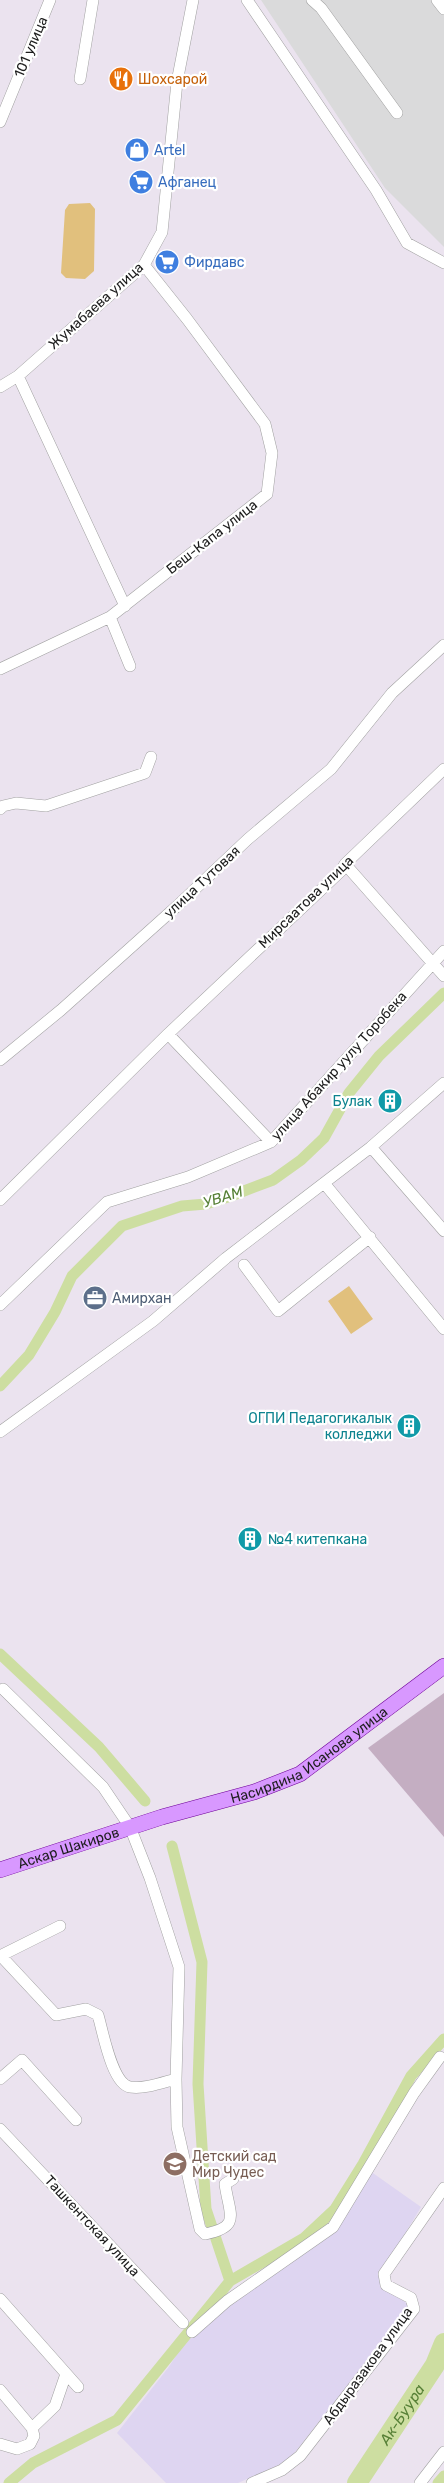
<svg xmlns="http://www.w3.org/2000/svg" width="444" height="2483" font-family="Rubik,sans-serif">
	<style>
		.residential { fill: #dadadb }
		.military { fill: #ded5f1 }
		.construction { fill: #c4aec2 }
		.pitch { fill: #e1c07d }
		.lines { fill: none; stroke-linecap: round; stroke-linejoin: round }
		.canal { stroke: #cddea1; stroke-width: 11 }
		.river { stroke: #cddea1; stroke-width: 20 }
		.minor-casing { stroke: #a1a1a1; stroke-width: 12 }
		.major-casing { stroke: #6d0097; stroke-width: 16 }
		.minor { stroke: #fff; stroke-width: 11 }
		.major { stroke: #d898ff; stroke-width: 15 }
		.labels { text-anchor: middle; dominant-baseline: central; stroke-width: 4.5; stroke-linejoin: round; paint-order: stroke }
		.street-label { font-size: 14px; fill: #1d1d1d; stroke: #fff }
		.food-label { font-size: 14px; fill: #c56008; stroke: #fff; text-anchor: start }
		.shop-label { font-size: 14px; fill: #366cbe; stroke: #fff; text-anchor: start }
		.culture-label { font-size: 14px; fill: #0d838f; stroke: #fff; text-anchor: end }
		.service-label { font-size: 14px; fill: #4e5e75; stroke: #fff; text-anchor: start }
		.education-label { font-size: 14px; fill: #785e54; stroke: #fff; text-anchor: start }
		.water-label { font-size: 15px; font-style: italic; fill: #578037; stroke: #fff }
	</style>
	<rect width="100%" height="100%" fill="#ebe3ef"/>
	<!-- residential -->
	<path class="residential" d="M 261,0 L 444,0 L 444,247 L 385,188 Z"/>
	<!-- military -->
	<path class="military" d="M 370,2171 L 421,2207 L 382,2272 L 382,2283 L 410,2306 L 288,2461 L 238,2483 L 166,2483 L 117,2433 L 168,2368 L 186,2341 L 228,2303 L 335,2229 Z"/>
	<!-- construction -->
	<path class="construction" d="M 444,1693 L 444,1837 L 368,1748 Z"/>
	<!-- pitch -->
	<path class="pitch" d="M 90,203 L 95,209 L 94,271 L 85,279 L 66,278 L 61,273 L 65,210 L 69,204 Z
		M 349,1286 L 373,1319 L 351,1334 L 328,1301 Z"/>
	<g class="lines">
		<!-- canal -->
		<path class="canal" d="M 0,1386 L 29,1355 L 55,1312 L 72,1276 L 122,1226 L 182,1206 L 206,1204 L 231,1196 L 273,1180 L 301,1160 L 324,1138 L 349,1093 L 379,1056 L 444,993
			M 0,1654 L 99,1747 L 145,1801
			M 172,1846 L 202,1962 L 198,2084 L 206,2209 L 230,2281
			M 9,2483 L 33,2463 L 117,2420 L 230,2281 L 304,2238 L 335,2209 L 363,2164 L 411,2076 L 444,2039
			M 438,2483 L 444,2476"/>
		<!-- river -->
		<path class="river" id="s1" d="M 357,2483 L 435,2365 L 444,2343"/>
		<defs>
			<path id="minor" d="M 247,0 L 376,190 L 407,243 L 444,263
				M 312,0 L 321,8 L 397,113
				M 437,0 L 444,9
				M 80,79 L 93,0
				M 0,122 L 50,0
				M 18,376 L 125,606
				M 0,387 L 18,376 L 144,265 L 162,232 L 177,82 L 193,0
				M 110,617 L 130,666
				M 0,669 L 110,617 L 267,494 L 272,453 L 265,424 L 187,319 L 144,265
				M 0,809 L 3,806 L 16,803 L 46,806 L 145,773 L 151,757
				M 345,864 L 444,976
				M 168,1034 L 271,1142
				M 0,1060 L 61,1010 L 176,907 L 248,839 L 331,769 L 392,693 L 444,645
				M 371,1147 L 444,1231
				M 324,1183 L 444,1329
				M 0,1200 L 168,1034 L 341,871 L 345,864 L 444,769
				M 244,1265 L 278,1311 L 370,1237
				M 0,1305 L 107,1202 L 188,1177 L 271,1142 L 444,951
				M 0,1432 L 153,1321 L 226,1258 L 371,1147 L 444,1083
				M 3,1689 L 103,1787 L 130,1827 L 150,1878 L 179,1967 L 176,2079 L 177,2127 L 200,2229 L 205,2234 C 242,2227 229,2214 225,2184 L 233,2179
				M 0,1956 L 60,1926
				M 1,1956 L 56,2015 L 86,2009 L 98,2015 C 103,2032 112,2084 130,2087 C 145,2089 161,2083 176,2079
				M 0,2079 L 22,2060 L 76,2120
				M 0,2129 L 183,2323
				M 0,2299 L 78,2387
				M 192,2332 L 227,2301 L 333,2227 L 414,2093 L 440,2057
				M 0,2390 L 32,2428 L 34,2436 L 30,2444 L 17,2449 L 0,2444
				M 32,2428 L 55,2406 L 66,2374
				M 252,2483 L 282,2470 L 300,2456 L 414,2309 L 411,2298 L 386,2285 L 384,2274 L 444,2188
				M 420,2483 L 444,2452"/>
			<g id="major">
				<path id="s2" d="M 0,1870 L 162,1817 L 254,1792 L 300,1774 L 444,1666"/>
			</g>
		</defs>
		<!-- minor casing -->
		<use href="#minor" class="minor-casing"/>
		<!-- major casing -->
		<use href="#major" class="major-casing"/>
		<!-- minor -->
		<use href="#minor" class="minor"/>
		<!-- major -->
		<use href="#major" class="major"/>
	</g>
	<!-- icons -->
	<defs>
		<symbol id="restaurant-disc" viewBox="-11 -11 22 22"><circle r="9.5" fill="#e8710a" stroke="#fff"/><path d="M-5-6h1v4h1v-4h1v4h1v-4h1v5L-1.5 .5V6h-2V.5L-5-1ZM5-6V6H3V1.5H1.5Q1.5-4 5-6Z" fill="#fff"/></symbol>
		<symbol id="shop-disc" viewBox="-11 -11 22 22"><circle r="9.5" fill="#3f7fe0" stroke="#fff"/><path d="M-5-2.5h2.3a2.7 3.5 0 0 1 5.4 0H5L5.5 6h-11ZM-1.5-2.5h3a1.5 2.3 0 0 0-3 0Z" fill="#fff"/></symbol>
		<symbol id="supermarket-disc" viewBox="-11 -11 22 22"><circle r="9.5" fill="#3f7fe0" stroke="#fff"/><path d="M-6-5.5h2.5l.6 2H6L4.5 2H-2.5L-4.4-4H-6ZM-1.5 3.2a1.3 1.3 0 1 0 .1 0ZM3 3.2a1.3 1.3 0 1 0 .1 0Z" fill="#fff"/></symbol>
		<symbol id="building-disc" viewBox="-11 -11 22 22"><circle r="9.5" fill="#0f9aa8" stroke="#fff"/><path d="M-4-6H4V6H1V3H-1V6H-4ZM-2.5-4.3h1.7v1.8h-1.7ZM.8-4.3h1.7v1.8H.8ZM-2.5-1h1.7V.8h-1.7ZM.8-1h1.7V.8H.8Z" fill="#fff"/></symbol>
		<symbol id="office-disc" viewBox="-11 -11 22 22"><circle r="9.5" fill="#5c6f8a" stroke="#fff"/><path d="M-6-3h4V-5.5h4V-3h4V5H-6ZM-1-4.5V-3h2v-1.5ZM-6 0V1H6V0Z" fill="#fff"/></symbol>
		<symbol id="school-disc" viewBox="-11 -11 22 22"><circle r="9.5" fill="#8d6e63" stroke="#fff"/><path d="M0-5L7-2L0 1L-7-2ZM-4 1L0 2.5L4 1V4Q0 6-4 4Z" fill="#fff"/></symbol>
	</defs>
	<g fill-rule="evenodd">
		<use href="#restaurant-disc" x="107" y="65" width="28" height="28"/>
		<use href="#shop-disc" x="123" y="136" width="28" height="28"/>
		<use href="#supermarket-disc" x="127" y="168" width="28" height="28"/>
		<use href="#supermarket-disc" x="153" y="248" width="28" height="28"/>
		<use href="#building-disc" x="376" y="1087" width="28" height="28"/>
		<use href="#office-disc" x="81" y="1284" width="28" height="28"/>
		<use href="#building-disc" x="395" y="1412" width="28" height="28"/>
		<use href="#building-disc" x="236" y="1525" width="28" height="28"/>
		<use href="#school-disc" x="161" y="2150" width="28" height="28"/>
	</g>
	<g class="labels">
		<!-- street labels -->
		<g class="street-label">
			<text transform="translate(31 47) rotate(-67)">101 улица</text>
			<text transform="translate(96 306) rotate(-42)">Жумабаева улица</text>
			<text transform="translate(212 537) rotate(-38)">Беш-Капа улица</text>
			<text transform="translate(202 882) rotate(-43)">улица Тутовая</text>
			<text transform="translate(306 902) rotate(-44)">Мирсаатова улица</text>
			<text transform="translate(339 1066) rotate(-48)">улица Абакир уулу Торобека</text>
			<text stroke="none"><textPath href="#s2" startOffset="332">Насирдина Исанова улица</textPath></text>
			<text stroke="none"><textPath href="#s2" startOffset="72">Аскар Шакиров</textPath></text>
			<text transform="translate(92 2226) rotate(47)">Ташкентская улица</text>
			<text transform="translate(368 2366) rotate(-54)">Абдыразакова улица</text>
		</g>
		<!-- food labels -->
		<g class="food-label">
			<text x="138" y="79">Шохсарой</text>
		</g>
		<!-- shop labels -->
		<g class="shop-label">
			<text x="154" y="150">Artel</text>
			<text x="158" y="182">Афганец</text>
			<text x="184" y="262">Фирдавс</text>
		</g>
		<!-- culture labels -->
		<g class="culture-label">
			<text x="372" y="1101">Булак</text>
			<text x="392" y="1418">ОГПИ Педагогикалык<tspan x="392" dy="16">колледжи</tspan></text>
			<text x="268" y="1539" text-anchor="start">№4 китепкана</text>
		</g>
		<!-- service labels -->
		<g class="service-label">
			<text x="112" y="1298">Амирхан</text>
		</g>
		<!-- education labels -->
		<g class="education-label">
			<text x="192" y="2156">Детский сад<tspan x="192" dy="16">Мир Чудес</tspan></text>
		</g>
		<!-- water labels -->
		<g class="water-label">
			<text transform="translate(223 1197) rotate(-17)">УВАМ</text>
			<text stroke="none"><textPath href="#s1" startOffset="82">Ак-Буура</textPath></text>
		</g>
	</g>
</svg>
